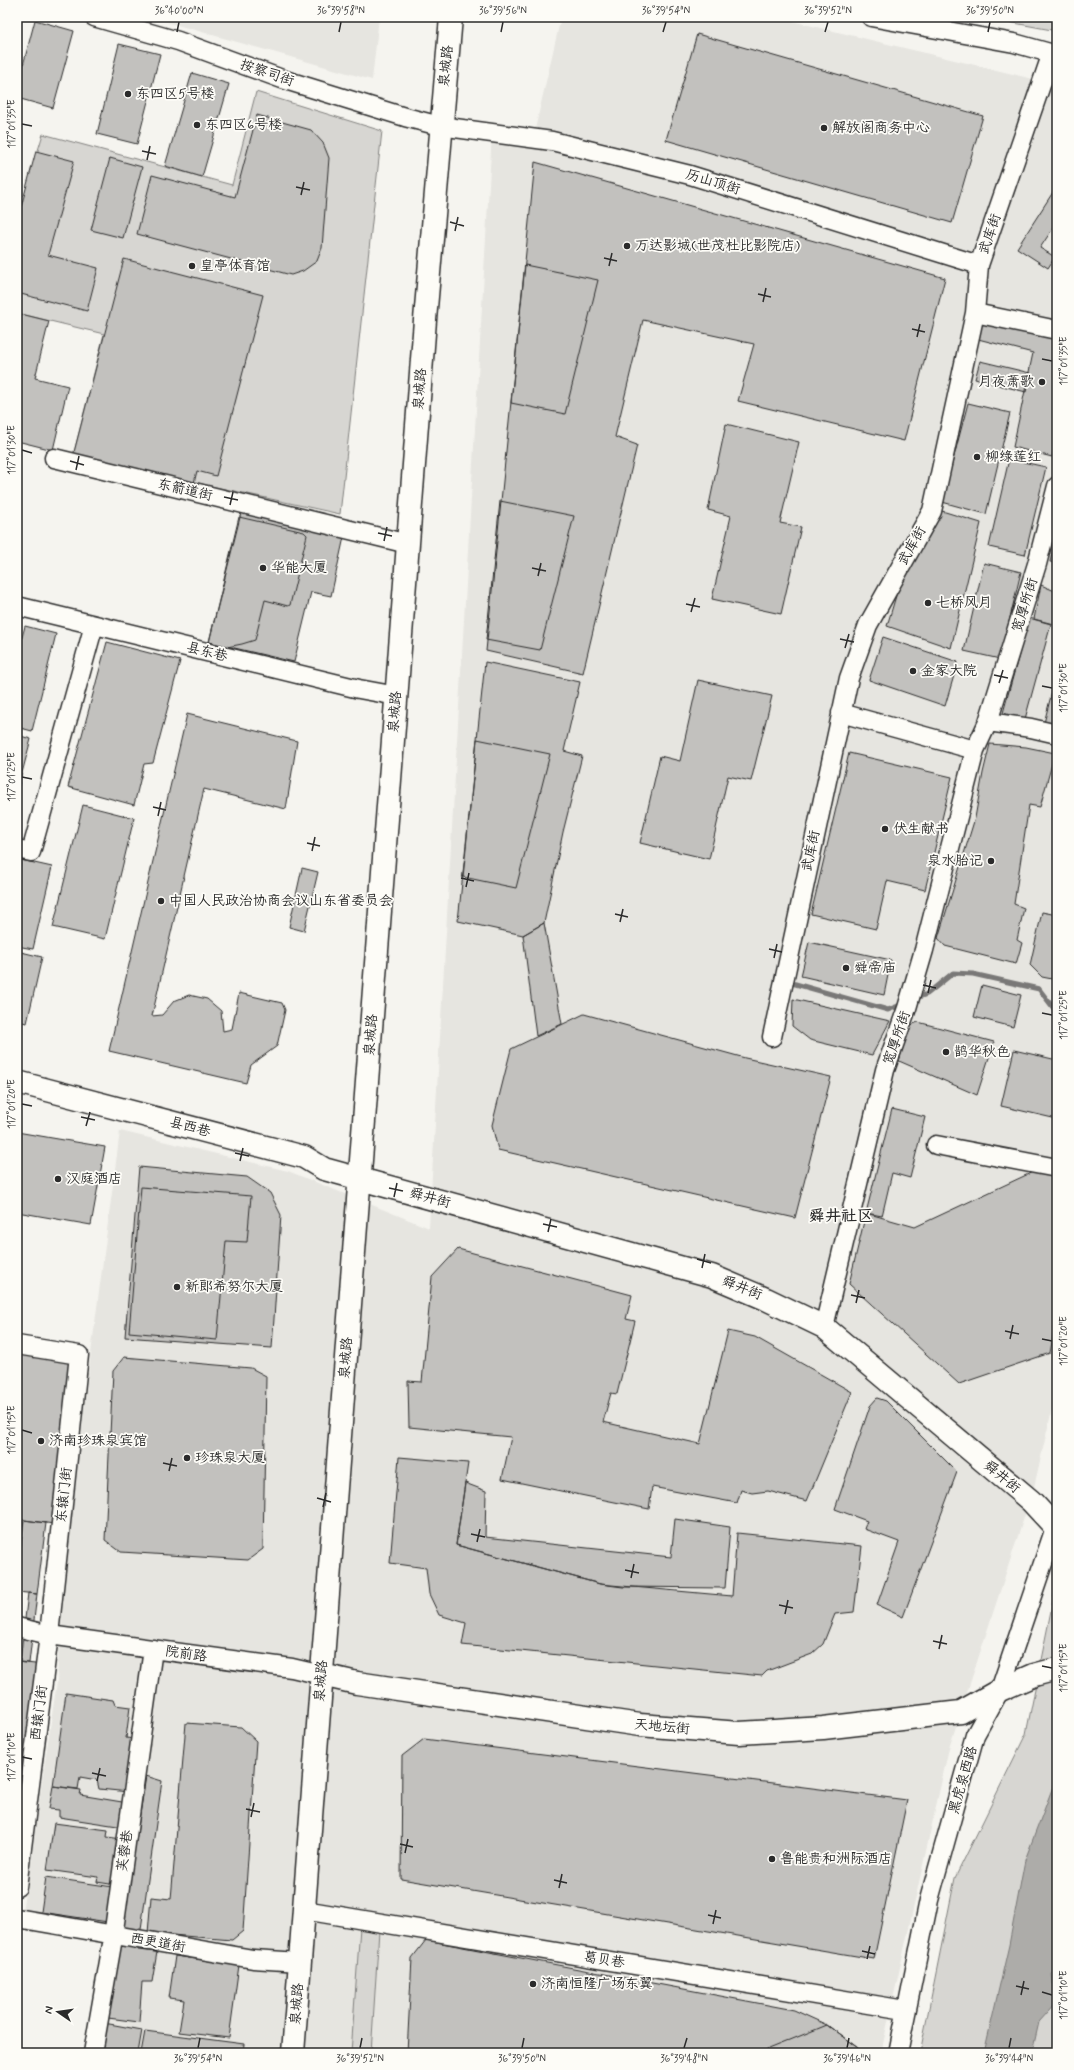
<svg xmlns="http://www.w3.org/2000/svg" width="1074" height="2070" font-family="Mynerve,'LXGW WenKai TC',sans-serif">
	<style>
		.built { fill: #e6e5e0 }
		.green { fill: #d7d6d2; stroke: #81807e }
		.water { fill: #adaca9; stroke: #797877 }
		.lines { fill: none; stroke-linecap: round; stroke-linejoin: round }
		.stream { stroke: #797877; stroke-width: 5 }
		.building { fill: #c2c1be; stroke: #2b2b2b }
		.minor-casing { stroke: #2b2b2b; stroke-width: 21 }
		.major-casing { stroke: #2b2b2b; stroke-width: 25 }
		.minor { stroke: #fdfcf7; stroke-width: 18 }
		.major { stroke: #fdfcf7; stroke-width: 22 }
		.ticks { fill: none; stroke: #2b2b2b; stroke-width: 1.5 }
		.poi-dot { fill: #2b2b2b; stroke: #fdfcf7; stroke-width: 1.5 }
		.labels { text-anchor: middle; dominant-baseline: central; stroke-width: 3.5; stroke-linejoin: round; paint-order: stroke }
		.street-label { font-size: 14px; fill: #2b2b2b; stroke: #fdfcf7 }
		.poi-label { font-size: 14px; fill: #2b2b2b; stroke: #fdfcf7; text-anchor: start }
		.quarter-label { font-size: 16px; font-weight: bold; fill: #2b2b2b; stroke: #fdfcf7 }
		.neatline { fill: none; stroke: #2b2b2b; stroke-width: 1.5 }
		.ticks-label { font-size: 10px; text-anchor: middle; fill: #2b2b2b }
	</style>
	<rect width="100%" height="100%" fill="#f5f4ef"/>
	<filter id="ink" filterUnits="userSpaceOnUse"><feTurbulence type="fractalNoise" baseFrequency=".025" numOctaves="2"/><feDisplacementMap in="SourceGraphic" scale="8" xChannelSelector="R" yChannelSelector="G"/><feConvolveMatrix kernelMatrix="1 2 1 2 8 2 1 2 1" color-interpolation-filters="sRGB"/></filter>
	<g filter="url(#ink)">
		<!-- built -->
		<path class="built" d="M 149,17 L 379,17 L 372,80 Z
			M 561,17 L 775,17 L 1033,79 L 1057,92 L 1057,1388 L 1034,1487 L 949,1748 L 881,2053 L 93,2053 L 109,1927 L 22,1912 L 57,1682 L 61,1583 L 120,1131 L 288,1171 L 429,1228 L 492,133 L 933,252 L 533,138 Z"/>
		<!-- green -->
		<path class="green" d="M 982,17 L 1057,17 L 1057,31 Z
			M 256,92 L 382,131 L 340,514 L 73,456 L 104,334 L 17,313 L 17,219 L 43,134 L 232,185 Z
			M 1057,1581 L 1057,2051 L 1052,2053 L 920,2053 L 955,1878 L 1026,1734 Z
			M 360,1927 L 379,1930 L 371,2053 L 351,2053 Z"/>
		<!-- water -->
		<path class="water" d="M 1057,1776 L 1057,1969 L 1052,1974 L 1053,1985 L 1057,1987 L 1057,2002 L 1039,2022 L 1032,2053 L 984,2053 L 1009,1945 L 1025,1860 Z"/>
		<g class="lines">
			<!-- stream -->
			<path class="stream" d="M 792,983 L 888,1010 L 903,1004
				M 914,999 L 927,994 L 953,973 L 973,974 L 1039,989 L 1055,1010 L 1057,1018"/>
		</g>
		<!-- building -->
		<path class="building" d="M 35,20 L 74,31 L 53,108 L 17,98 L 17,88 Z
			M 697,34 L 983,116 L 952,223 L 666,140 Z
			M 119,44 L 160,54 L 137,144 L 97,134 Z
			M 192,73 L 229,84 L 202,177 L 165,166 Z
			M 257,115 L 311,130 L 323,143 L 329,158 L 322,248 L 317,261 L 303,271 L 291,275 L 137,234 L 152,175 L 235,197 Z
			M 36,151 L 74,161 L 48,255 L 98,268 L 87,311 L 17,293 L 17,222 Z
			M 110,158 L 142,167 L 123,238 L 91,230 Z
			M 535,162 L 945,278 L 904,441 L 738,401 L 754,344 L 643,320 L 615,437 L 637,445 L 583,673 L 486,651 Z
			M 1057,186 L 1057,222 L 1040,248 L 1055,257 L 1048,268 L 1017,248 Z
			M 124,259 L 263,295 L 216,476 L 197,471 L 193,487 L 73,456 Z
			M 525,265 L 598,280 L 565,414 L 511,403 Z
			M 17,313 L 49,321 L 35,378 L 68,386 L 53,450 L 17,441 Z
			M 983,319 L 1057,336 L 1057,436 L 1052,457 L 1013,447 L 1033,353 L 978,339 Z
			M 980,361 L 1030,373 L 1026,392 L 975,379 Z
			M 968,403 L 1010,413 L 986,514 L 942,502 Z
			M 726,424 L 799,442 L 780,523 L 801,527 L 781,614 L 712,599 L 731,516 L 708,510 Z
			M 1009,459 L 1046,467 L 1025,555 L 989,547 Z
			M 500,501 L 574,516 L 540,650 L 486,640 Z
			M 942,511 L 981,523 L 951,648 L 887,626 L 901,579 Z
			M 241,513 L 344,537 L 331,596 L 311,592 L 294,662 L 209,642 Z
			M 239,517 L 304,532 L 307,535 L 290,605 L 288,606 L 265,600 L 255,640 L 242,644 L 227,647 L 209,642 Z
			M 1057,533 L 1057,563 L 1050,562 Z
			M 984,563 L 1021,572 L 1000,659 L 964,651 Z
			M 1041,585 L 1057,592 L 1057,625 L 1034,619 Z
			M 1029,618 L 1051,624 L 1025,719 L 1003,713 Z
			M 25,626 L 56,634 L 32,731 L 17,727 L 17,656 Z
			M 883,637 L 958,662 L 945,706 L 869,680 Z
			M 107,642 L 180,661 L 153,763 L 144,764 L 134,805 L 68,787 Z
			M 485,662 L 580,682 L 564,751 L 582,756 L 563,832 L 544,923 L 523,935 L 458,921 Z
			M 698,680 L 772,696 L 751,781 L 728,776 L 709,859 L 640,843 L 660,756 L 680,761 Z
			M 1057,680 L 1057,726 L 1044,723 L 1054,684 Z
			M 187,714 L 297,741 L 286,809 L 204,789 L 152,1016 L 162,1015 L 174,1001 L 189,995 L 207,999 L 221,1011 L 223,1031 L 232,1029 L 239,993 L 282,1003 L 285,1010 L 277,1046 L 251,1065 L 246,1083 L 109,1051 Z
			M 17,735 L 31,739 L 17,792 Z
			M 477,739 L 550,754 L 516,888 L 463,877 Z
			M 990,744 L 1026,747 L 1055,753 L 1040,807 L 1029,805 L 1014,904 L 1024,908 L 1017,940 L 1022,943 L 1016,964 L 945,946 L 938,938 L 975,818 L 983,773 Z
			M 849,753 L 952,777 L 925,890 L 887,881 L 876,929 L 811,914 Z
			M 83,805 L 134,818 L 105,939 L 53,927 Z
			M 21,860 L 52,867 L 33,949 L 17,946 L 17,878 Z
			M 302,868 L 318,872 L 304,931 L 289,927 Z
			M 1042,912 L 1057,915 L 1057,980 L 1042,977 L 1030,965 Z
			M 544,923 L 562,1024 L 536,1036 L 523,935 Z
			M 809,942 L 891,960 L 884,995 L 801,976 Z
			M 17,951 L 42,957 L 27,1023 L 17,1021 Z
			M 982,985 L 1021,995 L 1013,1027 L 974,1017 Z
			M 793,999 L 890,1021 L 872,1055 L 810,1040 L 792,1026 Z
			M 584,1014 L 745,1058 L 831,1077 L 795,1218 L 498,1150 L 492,1125 L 511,1049 Z
			M 918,1022 L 994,1042 L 977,1095 L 899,1061 L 909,1026 Z
			M 1014,1050 L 1057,1060 L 1057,1119 L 1001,1106 Z
			M 892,1109 L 925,1117 L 910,1178 L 892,1173 L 882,1216 L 866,1213 Z
			M 17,1132 L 105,1147 L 91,1225 L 17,1212 Z
			M 139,1167 L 247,1177 L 270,1193 L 281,1215 L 272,1348 L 125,1337 Z
			M 1037,1170 L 1057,1179 L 1057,1314 L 1050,1353 L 959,1384 L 849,1284 L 866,1213 L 915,1227 Z
			M 141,1187 L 251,1196 L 247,1242 L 226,1241 L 217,1340 L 129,1332 Z
			M 458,1249 L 632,1295 L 626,1319 L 635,1321 L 617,1394 L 611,1393 L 603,1422 L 700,1444 L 728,1331 L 755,1337 L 852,1392 L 807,1501 L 768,1491 L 752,1493 L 741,1490 L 737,1503 L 652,1487 L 649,1509 L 502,1479 L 511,1437 L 409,1427 L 408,1381 L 422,1382 L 432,1277 Z
			M 17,1354 L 75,1362 L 54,1524 L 17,1519 Z
			M 124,1357 L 251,1368 L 266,1376 L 263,1549 L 248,1560 L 121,1552 L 105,1540 L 113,1371 Z
			M 877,1398 L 886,1401 L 957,1472 L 903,1617 L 877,1605 L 899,1542 L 864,1529 L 867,1521 L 835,1509 L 870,1406 Z
			M 399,1457 L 468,1463 L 456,1545 L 600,1584 L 732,1596 L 737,1533 L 862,1546 L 854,1612 L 835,1614 L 823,1644 L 812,1654 L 767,1671 L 762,1676 L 462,1645 L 466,1623 L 439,1615 L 429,1594 L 426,1568 L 390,1563 Z
			M 465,1483 L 486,1491 L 485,1537 L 671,1557 L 675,1519 L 730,1527 L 725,1588 L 623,1587 L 600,1584 L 456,1545 Z
			M 24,1520 L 46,1523 L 37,1594 L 17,1592 L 17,1575 Z
			M 28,1593 L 37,1594 L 29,1663 L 20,1662 Z
			M 17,1662 L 35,1664 L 40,1670 L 25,1788 L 17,1787 Z
			M 66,1693 L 113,1700 L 115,1705 L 130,1707 L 126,1738 L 135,1739 L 129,1792 L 99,1789 L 97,1780 L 80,1777 L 78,1789 L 53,1786 Z
			M 186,1723 L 241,1727 L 256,1741 L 243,1931 L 232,1940 L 148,1933 L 151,1897 L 171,1899 Z
			M 424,1739 L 907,1800 L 874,1959 L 401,1879 L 402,1756 Z
			M 146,1776 L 162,1781 L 138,1950 L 157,1952 L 152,1982 L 142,1982 L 139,2022 L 108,2018 Z
			M 53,1786 L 81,1790 L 80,1795 L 128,1803 L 124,1827 L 59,1817 L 59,1810 L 49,1809 Z
			M 54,1823 L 108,1830 L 107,1837 L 122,1839 L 116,1885 L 97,1882 L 98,1877 L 47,1870 Z
			M 46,1877 L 113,1887 L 108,1922 L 41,1912 Z
			M 426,1940 L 794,2010 L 827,2025 L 858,2048 L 858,2053 L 407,2053 L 412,1958 Z
			M 175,1956 L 239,1965 L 229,2038 L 179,2032 L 184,2000 L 169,1998 Z
			M 104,2023 L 142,2030 L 138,2053 L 99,2053 Z
			M 827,2025 L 858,2048 L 858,2053 L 764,2053 L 768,2049 Z
			M 145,2031 L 244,2044 L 243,2053 L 141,2053 Z"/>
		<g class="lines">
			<defs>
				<path id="minor" d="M 94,17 L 178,41 L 282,79 L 405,117 L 440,126 L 552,141 L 690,175 L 979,265
					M 871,17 L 1014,43 L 1057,55
					M 975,313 L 1057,330
					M 54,458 L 408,544
					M 17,606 L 359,689 L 397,696
					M 841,713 L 975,750
					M 988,722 L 1037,564 L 1057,486
					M 17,849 L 31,852 L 94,625
					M 772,1037 L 849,678 L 868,625 L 932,511 L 975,313 L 979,265 L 1052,53
					M 936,1145 L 1057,1168
					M 824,1327 L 885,1070 L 907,1008 L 924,950 L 975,750 L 988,722 L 1031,728 L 1057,734
					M 17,1345 L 79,1355 L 49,1635 L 17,1887
					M 17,1627 L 49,1635 L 292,1668 L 322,1675
					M 304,1910 L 905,2010
					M 17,1918 L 253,1959 L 300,1962
					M 93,2053 L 112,1944 L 153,1649
					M 898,2053 L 929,1900 L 975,1735 L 1000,1690 L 1055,1528 L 1057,1517"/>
				<path id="major" d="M 17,1082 L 304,1157 L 324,1169 L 712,1276 L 766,1299 L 824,1327 L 1031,1501 L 1057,1529
					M 322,1675 L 357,1683 L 640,1725 L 739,1733 L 823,1728 L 961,1712 L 1000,1690 L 1034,1675 L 1057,1669
					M 293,2053 L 425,320 L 451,17"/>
			</defs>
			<!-- minor casing -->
			<use href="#minor" class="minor-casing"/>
			<!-- major casing -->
			<use href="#major" class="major-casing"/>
			<!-- minor -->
			<use href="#minor" class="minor"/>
			<!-- major -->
			<use href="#major" class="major"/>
		</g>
	</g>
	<!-- ticks -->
	<path class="ticks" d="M 177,32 L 179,22M 339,32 L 341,22M 501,32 L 503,22M 663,32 L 666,22M 825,32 L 828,22M 988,32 L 990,22M 22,124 L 32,126M 142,151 L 156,154M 147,160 L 150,146M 296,187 L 310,190M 301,195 L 304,182M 450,222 L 464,226M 455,231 L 458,217M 604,258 L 617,261M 609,266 L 612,253M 758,294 L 771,297M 763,302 L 766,288M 912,329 L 925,332M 917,337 L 920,324M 1042,359 L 1052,361M 22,450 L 32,453M 70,461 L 84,465M 76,470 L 79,456M 224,497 L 238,500M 230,505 L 233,492M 378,533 L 392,536M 384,541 L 387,527M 532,568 L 546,571M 538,576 L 541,563M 686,604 L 700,607M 691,612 L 695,598M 840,639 L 854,642M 845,648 L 849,634M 994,675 L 1008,678M 999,683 L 1003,670M 1042,686 L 1052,688M 22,777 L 32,779M 153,807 L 166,810M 158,816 L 161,802M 307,843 L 320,846M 312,851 L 315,837M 461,878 L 474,881M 466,887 L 469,873M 615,914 L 628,917M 620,922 L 623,909M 769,949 L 782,952M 774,958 L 777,944M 923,985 L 936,988M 928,993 L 931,980M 1042,1013 L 1052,1015M 22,1104 L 32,1106M 81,1117 L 95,1120M 86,1126 L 90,1112M 235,1153 L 249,1156M 240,1161 L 243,1148M 389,1188 L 403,1191M 394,1197 L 397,1183M 543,1224 L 557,1227M 548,1232 L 551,1219M 697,1259 L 711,1263M 702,1268 L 705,1254M 851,1295 L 865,1298M 856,1303 L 859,1290M 1005,1331 L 1019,1334M 1010,1339 L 1013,1325M 1042,1339 L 1052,1341M 22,1430 L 32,1433M 163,1463 L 177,1466M 169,1471 L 172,1458M 317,1498 L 331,1502M 323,1507 L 326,1493M 471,1534 L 485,1537M 477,1542 L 480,1529M 625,1570 L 639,1573M 631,1578 L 634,1564M 779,1605 L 793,1608M 785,1614 L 788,1600M 933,1641 L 947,1644M 939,1649 L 942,1635M 1042,1666 L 1052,1668M 22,1757 L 32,1759M 92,1773 L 106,1776M 97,1781 L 100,1768M 246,1809 L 260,1812M 251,1817 L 254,1803M 400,1844 L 413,1847M 405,1853 L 408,1839M 554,1880 L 567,1883M 559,1888 L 562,1874M 708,1915 L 721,1918M 713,1924 L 716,1910M 862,1951 L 875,1954M 867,1959 L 870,1946M 1016,1986 L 1029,1989M 1042,1992 L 1052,1995M 1021,1995 L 1024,1981M 198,2048 L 200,2038M 360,2048 L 362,2038M 522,2048 L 524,2038M 684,2048 L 687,2038M 847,2048 L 849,2038M 1009,2048 L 1011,2038"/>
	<!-- markers -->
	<g class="poi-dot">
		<circle cx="128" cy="94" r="4"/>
		<circle cx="197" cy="125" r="4"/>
		<circle cx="824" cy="128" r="4"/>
		<circle cx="627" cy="246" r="4"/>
		<circle cx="192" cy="266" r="4"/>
		<circle cx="1042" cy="382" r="4"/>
		<circle cx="977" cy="457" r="4"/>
		<circle cx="263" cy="568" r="4"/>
		<circle cx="928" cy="603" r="4"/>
		<circle cx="913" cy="671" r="4"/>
		<circle cx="885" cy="829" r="4"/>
		<circle cx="991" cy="861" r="4"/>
		<circle cx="161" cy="901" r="4"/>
		<circle cx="846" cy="968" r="4"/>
		<circle cx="946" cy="1052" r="4"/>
		<circle cx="58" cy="1179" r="4"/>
		<circle cx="177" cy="1287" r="4"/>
		<circle cx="41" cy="1441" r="4"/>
		<circle cx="187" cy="1458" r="4"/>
		<circle cx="772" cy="1859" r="4"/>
		<circle cx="533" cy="1984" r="4"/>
	</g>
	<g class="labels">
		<!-- street labels -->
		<g class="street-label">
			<text transform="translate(446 66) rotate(-84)">泉城路</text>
			<text transform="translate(267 73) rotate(19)">按察司街</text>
			<text transform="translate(713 182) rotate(17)">历山顶街</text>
			<text transform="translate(990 234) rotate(-71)">武库街</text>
			<text transform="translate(420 389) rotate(-86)">泉城路</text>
			<text transform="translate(185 490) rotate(13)">东箭道街</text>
			<text transform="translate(912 546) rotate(-61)">武库街</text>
			<text transform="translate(1025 605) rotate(-73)">宽厚所街</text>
			<text transform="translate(207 652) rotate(14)">县东巷</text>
			<text transform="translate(395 712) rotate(-86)">泉城路</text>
			<text transform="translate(811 851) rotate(-78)">武库街</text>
			<text transform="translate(371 1035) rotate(-86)">泉城路</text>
			<text transform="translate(897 1038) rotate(-71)">宽厚所街</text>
			<text transform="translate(190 1127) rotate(15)">县西巷</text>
			<text transform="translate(430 1198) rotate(15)">舜井街</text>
			<text transform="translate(742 1288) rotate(22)">舜井街</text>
			<text transform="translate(346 1358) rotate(-86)">泉城路</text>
			<text transform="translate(1002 1477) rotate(40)">舜井街</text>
			<text transform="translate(64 1495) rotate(-84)">东辕门街</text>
			<text transform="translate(186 1654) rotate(8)">院前路</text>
			<text transform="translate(321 1681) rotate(-86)">泉城路</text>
			<text transform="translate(39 1713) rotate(-83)">西辕门街</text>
			<text transform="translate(662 1727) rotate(5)">天地坛街</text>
			<text transform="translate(963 1780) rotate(-74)">黑虎泉西路</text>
			<text transform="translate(125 1851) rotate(-82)">芙蓉巷</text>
			<text transform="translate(158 1943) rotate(10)">西更道街</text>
			<text transform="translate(604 1960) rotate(9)">葛贝巷</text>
			<text transform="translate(297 2004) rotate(-86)">泉城路</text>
		</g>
		<!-- poi labels -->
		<g class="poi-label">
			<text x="136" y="94">东四区5号楼</text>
			<text x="205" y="125">东四区6号楼</text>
			<text x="832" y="128">解放阁商务中心</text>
			<text x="635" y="246">万达影城(世茂杜比影院店)</text>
			<text x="200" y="266">皇亭体育馆</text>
			<text x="1034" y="382" text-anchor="end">月夜萧歌</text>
			<text x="985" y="457">柳绿莲红</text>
			<text x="271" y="568">华能大厦</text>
			<text x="936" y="603">七桥风月</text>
			<text x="921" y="671">金家大院</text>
			<text x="893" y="829">伏生献书</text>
			<text x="983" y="861" text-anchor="end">泉水胎记</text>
			<text x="169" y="901">中国人民政治协商会议山东省委员会</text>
			<text x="854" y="968">舜帝庙</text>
			<text x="954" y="1052">鹊华秋色</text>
			<text x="66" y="1179">汉庭酒店</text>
			<text x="185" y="1287">新郎希努尔大厦</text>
			<text x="49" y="1441">济南珍珠泉宾馆</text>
			<text x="195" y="1458">珍珠泉大厦</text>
			<text x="780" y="1859">鲁能贵和洲际酒店</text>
			<text x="541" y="1984">济南恒隆广场东翼</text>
		</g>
		<!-- quarter labels -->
		<g class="quarter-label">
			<text x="841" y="1216">舜井社区</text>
		</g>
	</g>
	<!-- margin -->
	<rect width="1074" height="2070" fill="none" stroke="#fdfcf7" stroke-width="44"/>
	<!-- north arrow -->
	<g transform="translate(58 2012) rotate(283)" stroke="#fdfcf7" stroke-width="3" paint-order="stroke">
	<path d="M0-3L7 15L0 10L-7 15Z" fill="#2b2b2b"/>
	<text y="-6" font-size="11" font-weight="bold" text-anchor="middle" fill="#2b2b2b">N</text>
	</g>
	<rect x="22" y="22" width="1030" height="2026" class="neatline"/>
	<g class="ticks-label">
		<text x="179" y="14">36°40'00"N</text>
		<text x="341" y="14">36°39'58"N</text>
		<text x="503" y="14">36°39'56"N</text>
		<text x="666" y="14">36°39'54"N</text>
		<text x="828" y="14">36°39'52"N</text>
		<text x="990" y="14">36°39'50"N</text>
		<text transform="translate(11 124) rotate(-90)" y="4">117°01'35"E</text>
		<text transform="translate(1063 361) rotate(-90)" y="4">117°01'35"E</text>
		<text transform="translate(11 450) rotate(-90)" y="4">117°01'30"E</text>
		<text transform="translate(1063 688) rotate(-90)" y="4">117°01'30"E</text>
		<text transform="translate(11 777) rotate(-90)" y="4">117°01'25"E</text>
		<text transform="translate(1063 1015) rotate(-90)" y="4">117°01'25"E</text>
		<text transform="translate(11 1104) rotate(-90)" y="4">117°01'20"E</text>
		<text transform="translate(1063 1341) rotate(-90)" y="4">117°01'20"E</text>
		<text transform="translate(11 1430) rotate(-90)" y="4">117°01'15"E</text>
		<text transform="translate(1063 1668) rotate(-90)" y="4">117°01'15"E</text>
		<text transform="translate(11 1757) rotate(-90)" y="4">117°01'10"E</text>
		<text transform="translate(1063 1995) rotate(-90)" y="4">117°01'10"E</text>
		<text x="198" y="2062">36°39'54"N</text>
		<text x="360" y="2062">36°39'52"N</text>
		<text x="522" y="2062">36°39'50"N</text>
		<text x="684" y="2062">36°39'48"N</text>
		<text x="847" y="2062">36°39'46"N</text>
		<text x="1009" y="2062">36°39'44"N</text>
	</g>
</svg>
